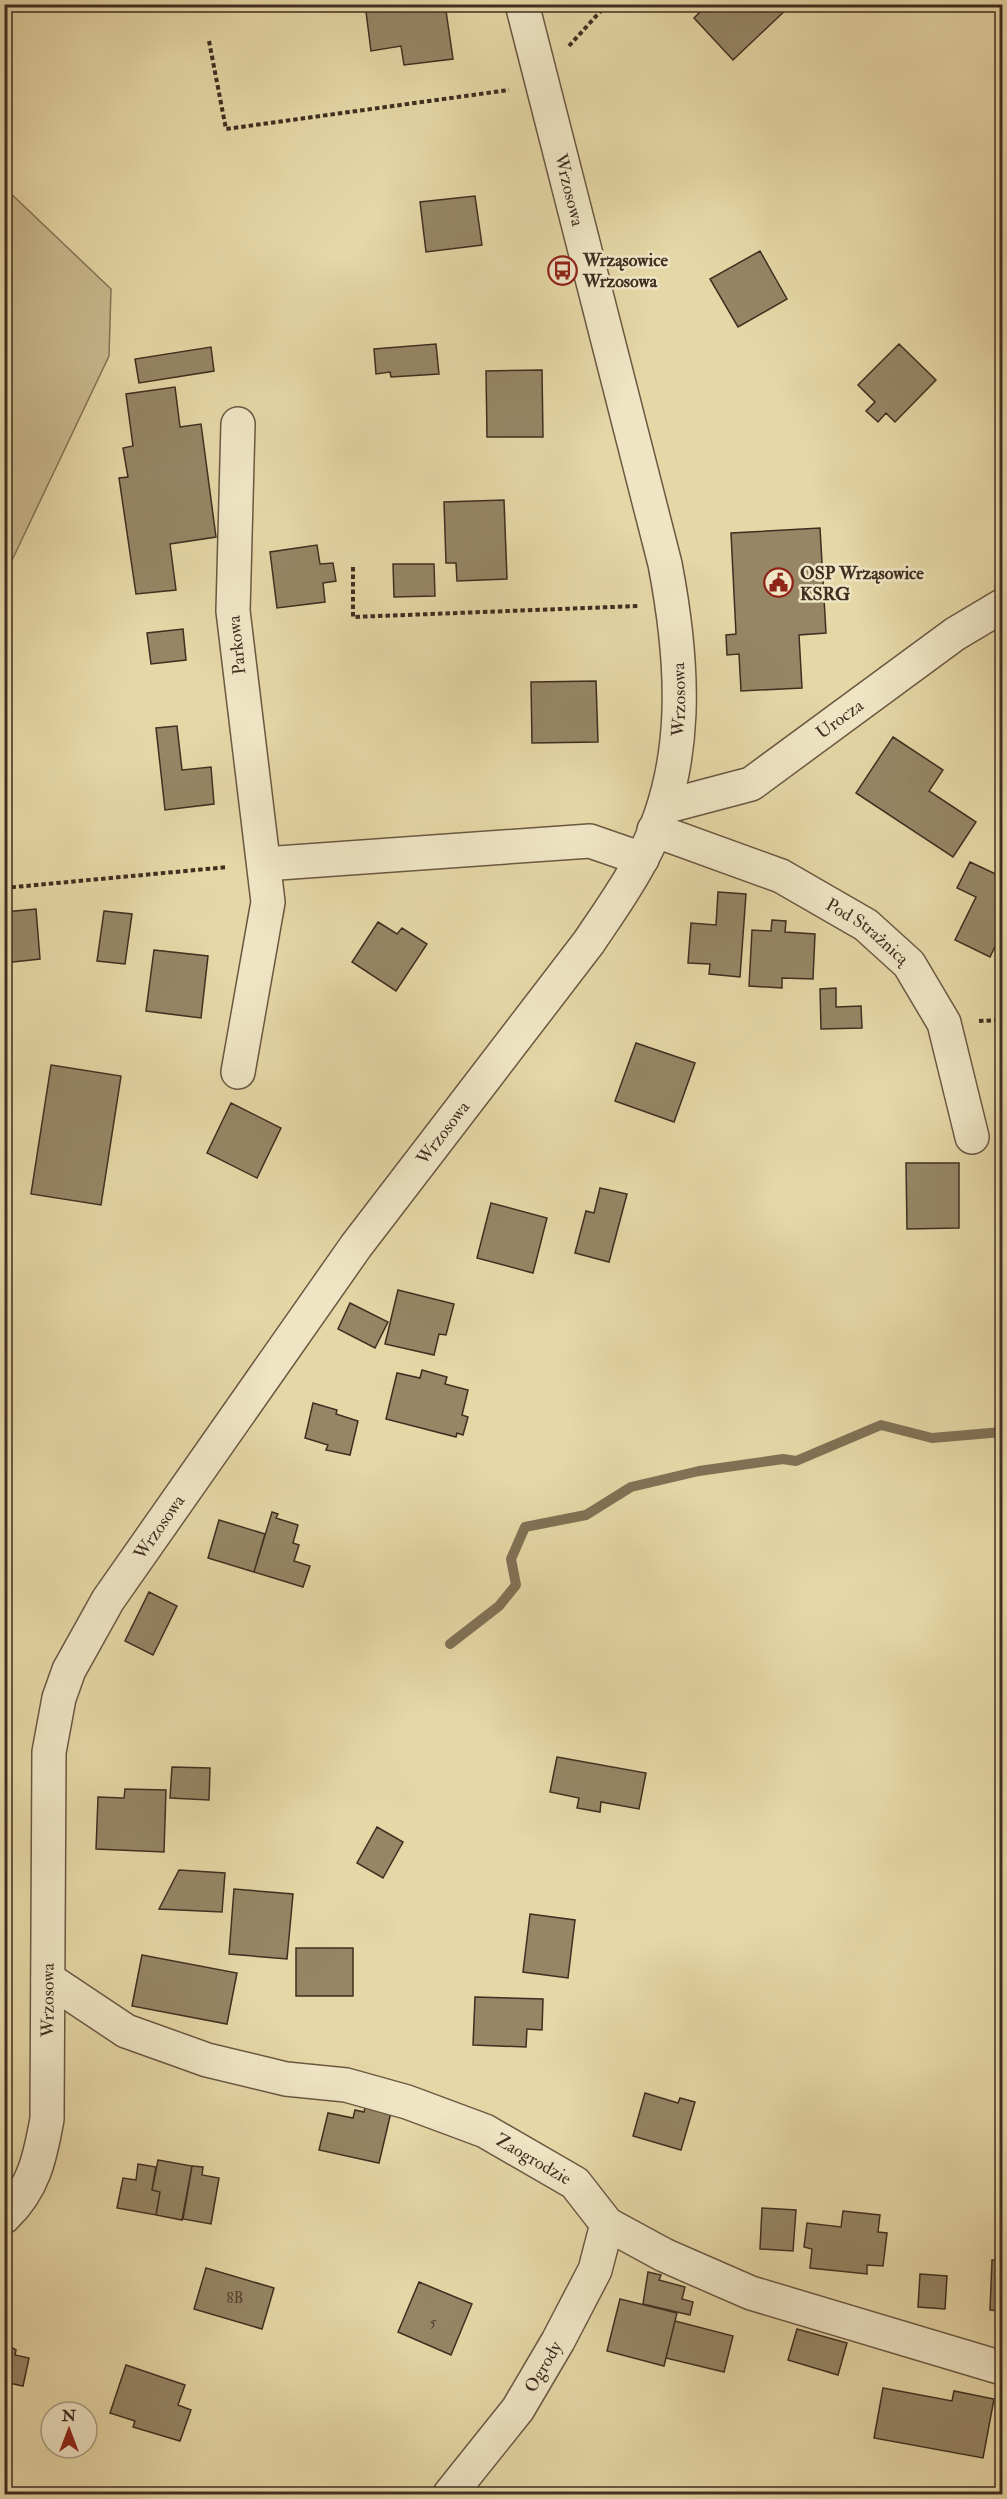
<svg xmlns="http://www.w3.org/2000/svg" width="1007" height="2499" font-family="'IM FELL Double Pica',serif">
	<style>
		.green { fill: #caba8f; stroke: #857458; stroke-width: 1.5 }
		.lines { fill: none; stroke-linecap: round; stroke-linejoin: round }
		.stream { stroke: #827156; stroke-width: 10 }
		.building { fill: #968666; stroke: #402e21; stroke-width: 1.5 }
		.minor-casing { stroke: #6a5842; stroke-width: 36 }
		.path { stroke: #402e21; stroke-width: 4; stroke-dasharray: 4.5 3; stroke-linecap: butt }
		.minor { stroke: #efe5c5; stroke-width: 33 }
		.labels { text-anchor: middle; dominant-baseline: central; stroke-width: 5; stroke-linejoin: round; paint-order: stroke }
		.number-label { font-size: 15px; fill: #564432 }
		.street-label { font-size: 18px; fill: #402e21; stroke: #efe5c5 }
		.poi-label { font-size: 18px; font-weight: bold; fill: #402e21; stroke: #efe5c5; text-anchor: start }
	</style>
	<rect width="100%" height="100%" fill="#e6d7a6"/>
	<filter id="stains"><feTurbulence type="fractalNoise" baseFrequency=".00333" numOctaves="4"/><feColorMatrix values="0 0 0 0 .2 0 0 0 0 .09 0 0 0 0 .02 0 0 0 .5 -.17"/></filter>
	<radialGradient id="worn" r=".72"><stop offset=".6" stop-color="#630" stop-opacity="0"/><stop offset="1" stop-color="#630" stop-opacity=".3"/></radialGradient>
	<!-- green -->
	<path class="green" d="M 5,188 L 111,289 L 109,356 L 5,575 Z"/>
	<g class="lines">
		<!-- stream -->
		<path class="stream" d="M 450,1644 L 499,1606 L 516,1585 L 511,1559 L 525,1527 L 586,1515 L 631,1487 L 699,1471 L 783,1459 L 796,1461 L 881,1425 L 932,1438 L 1002,1432"/>
	</g>
	<!-- building -->
	<path class="building" d="M 365,4 L 380,4 L 381,7 L 445,4 L 453,59 L 404,65 L 401,46 L 371,51 Z
		M 708,4 L 792,4 L 733,60 L 694,18 Z
		M 475,196 L 482,245 L 426,252 L 420,202 Z
		M 760,251 L 787,299 L 738,327 L 710,279 Z
		M 436,344 L 439,374 L 391,377 L 390,372 L 376,374 L 374,349 Z
		M 899,344 L 936,380 L 895,422 L 886,413 L 878,422 L 866,411 L 875,402 L 858,385 Z
		M 211,347 L 214,371 L 139,383 L 135,359 Z
		M 542,370 L 543,437 L 487,437 L 486,371 Z
		M 175,387 L 180,427 L 201,424 L 216,537 L 170,544 L 176,590 L 136,594 L 119,478 L 128,477 L 123,448 L 133,446 L 126,394 Z
		M 504,500 L 507,579 L 457,581 L 456,563 L 446,563 L 444,502 Z
		M 820,528 L 826,633 L 799,635 L 802,688 L 741,691 L 739,654 L 727,655 L 726,635 L 736,634 L 731,533 Z
		M 317,545 L 320,564 L 333,563 L 336,581 L 323,583 L 325,602 L 277,608 L 270,552 Z
		M 393,564 L 434,564 L 435,596 L 394,597 Z
		M 183,629 L 186,660 L 151,664 L 147,633 Z
		M 596,681 L 598,742 L 532,743 L 531,682 Z
		M 177,726 L 182,770 L 211,767 L 214,804 L 165,810 L 156,728 Z
		M 893,737 L 943,770 L 929,791 L 976,822 L 953,857 L 856,793 Z
		M 970,862 L 1002,877 L 1002,932 L 990,957 L 955,940 L 976,897 L 957,888 Z
		M 718,892 L 746,894 L 740,977 L 709,974 L 710,964 L 688,963 L 691,923 L 716,925 Z
		M 36,909 L 40,959 L 4,963 L 4,912 Z
		M 104,911 L 132,914 L 125,964 L 97,961 Z
		M 772,920 L 786,921 L 785,932 L 815,934 L 813,979 L 782,978 L 782,988 L 749,986 L 752,930 L 771,931 Z
		M 378,922 L 397,934 L 402,928 L 427,944 L 396,991 L 352,962 Z
		M 154,950 L 208,956 L 201,1018 L 146,1011 Z
		M 836,988 L 836,1007 L 861,1006 L 862,1028 L 821,1029 L 820,989 Z
		M 636,1043 L 695,1063 L 674,1122 L 615,1101 Z
		M 51,1065 L 121,1076 L 101,1205 L 31,1194 Z
		M 231,1103 L 281,1128 L 257,1178 L 207,1153 Z
		M 906,1163 L 959,1163 L 959,1228 L 907,1229 Z
		M 600,1188 L 627,1194 L 609,1262 L 575,1253 L 586,1211 L 594,1213 Z
		M 491,1203 L 547,1218 L 533,1273 L 477,1258 Z
		M 398,1290 L 454,1304 L 446,1335 L 439,1334 L 434,1355 L 385,1344 Z
		M 350,1303 L 388,1322 L 375,1348 L 338,1329 Z
		M 422,1370 L 447,1377 L 445,1384 L 468,1390 L 462,1415 L 468,1417 L 463,1435 L 457,1433 L 456,1437 L 386,1419 L 397,1373 L 420,1378 Z
		M 313,1403 L 337,1410 L 336,1414 L 358,1421 L 350,1455 L 326,1450 L 328,1445 L 305,1438 Z
		M 272,1512 L 278,1514 L 276,1518 L 298,1525 L 293,1543 L 299,1545 L 294,1561 L 310,1566 L 303,1587 L 254,1572 Z
		M 219,1520 L 265,1534 L 254,1572 L 208,1558 Z
		M 149,1592 L 177,1606 L 153,1655 L 125,1641 Z
		M 557,1757 L 646,1773 L 639,1809 L 601,1802 L 600,1812 L 577,1808 L 579,1798 L 550,1792 Z
		M 172,1767 L 210,1768 L 209,1800 L 170,1798 Z
		M 125,1789 L 166,1790 L 164,1852 L 96,1849 L 98,1797 L 124,1798 Z
		M 377,1827 L 403,1842 L 383,1878 L 357,1863 Z
		M 179,1870 L 225,1873 L 222,1912 L 159,1909 Z
		M 234,1889 L 293,1894 L 287,1959 L 229,1954 Z
		M 530,1914 L 575,1920 L 568,1978 L 523,1972 Z
		M 296,1948 L 353,1948 L 353,1996 L 296,1996 Z
		M 142,1955 L 237,1973 L 227,2024 L 132,2006 Z
		M 475,1997 L 543,1999 L 542,2030 L 527,2029 L 526,2047 L 473,2045 Z
		M 645,2093 L 678,2103 L 680,2098 L 695,2102 L 681,2150 L 633,2136 Z
		M 366,2103 L 392,2108 L 379,2163 L 319,2150 L 328,2113 L 353,2118 L 355,2110 L 364,2112 Z
		M 158,2160 L 192,2166 L 182,2220 L 156,2215 L 160,2192 L 152,2190 Z
		M 138,2164 L 156,2167 L 152,2190 L 160,2192 L 156,2215 L 117,2208 L 123,2178 L 136,2180 Z
		M 192,2166 L 203,2167 L 202,2175 L 219,2178 L 211,2224 L 183,2219 Z
		M 762,2208 L 796,2210 L 793,2251 L 760,2249 Z
		M 843,2211 L 880,2215 L 878,2232 L 887,2233 L 883,2266 L 867,2265 L 867,2274 L 810,2268 L 812,2249 L 804,2247 L 807,2223 L 841,2227 Z
		M 992,2260 L 1002,2260 L 1002,2311 L 990,2310 Z
		M 206,2268 L 274,2288 L 262,2329 L 194,2309 Z
		M 648,2272 L 661,2275 L 659,2280 L 685,2287 L 682,2299 L 693,2302 L 690,2315 L 643,2304 Z
		M 920,2274 L 947,2276 L 945,2309 L 918,2307 Z
		M 419,2282 L 472,2304 L 451,2355 L 398,2332 Z
		M 620,2299 L 677,2313 L 664,2366 L 607,2351 Z
		M 675,2321 L 733,2336 L 724,2372 L 666,2358 Z
		M 797,2329 L 847,2343 L 838,2375 L 788,2360 Z
		M 4,2343 L 16,2350 L 15,2355 L 29,2358 L 23,2386 L 4,2382 Z
		M 126,2365 L 185,2385 L 178,2405 L 191,2410 L 180,2441 L 133,2427 L 135,2421 L 110,2413 Z
		M 883,2388 L 952,2401 L 954,2391 L 994,2399 L 983,2458 L 874,2438 Z"/>
	<g class="lines">
		<defs>
			<g id="minor">
				<path id="s1" d="M 664,807 L 751,784 L 955,634 L 1002,606"/>
				<path id="s2" d="M 654,830 L 781,876 L 866,925 L 909,964 L 944,1023 L 972,1137"/>
				<path d="M 264,864 L 590,841 L 642,859"/>
				<path d="M 238,1072 L 268,902 L 233,611 L 238,424"/>
				<path id="s3" d="M 48,1979 L 126,2031 L 207,2060 L 286,2079 L 346,2085 L 407,2102 L 485,2131 L 575,2183 L 607,2224 L 664,2255 L 751,2293 L 1002,2368"/>
				<path id="s4" d="M 4,2217 C 34,2188 40,2158 47,2119 L 49,1752 L 59,1698 L 69,1670 L 108,1600 L 356,1246 L 589,942 C 607,915 626,889 641,860 C 691,769 684,663 665,564 L 522,4"/>
				<path id="s5" d="M 450,2494 L 518,2409 L 558,2341 L 595,2270 L 607,2224"/>
			</g>
		</defs>
		<!-- minor casing -->
		<use href="#minor" class="minor-casing"/>
		<!-- path -->
		<path class="path" d="M 209,41 L 226,129 L 509,90
			M 569,46 L 607,4
			M 353,567 L 353,617 L 638,606
			M 4,888 L 228,867
			M 979,1021 L 1002,1020"/>
		<!-- minor -->
		<use href="#minor" class="minor"/>
	</g>
	<!-- icons -->
	<defs>
		<symbol id="bus-ring" viewBox="-11 -11 22 22"><circle r="9.5" fill="#efe5c5" stroke="#8f2418" stroke-width="1.5"/><path d="M-5-6H5V4H4V6H2V4H-2V6H-4V4H-5ZM-3.5-4V0h7V-4ZM-3.5 1.2v1.5H-2V1.2ZM2 1.2v1.5H3.5V1.2Z" fill="#8f2418"/></symbol>
		<symbol id="civic-ring" viewBox="-11 -11 22 22"><circle r="9.5" fill="#efe5c5" stroke="#8f2418" stroke-width="1.5"/><path d="M-.6-6.5H3V-4.5H.6V-3L4-1V1h2V6H-6V1h2V-1L-.6-3ZM-1.2 2.5V6h2.4V2.5Z" fill="#8f2418"/></symbol>
	</defs>
	<g fill-rule="evenodd">
		<use href="#bus-ring" x="546" y="254" width="33" height="33"/>
		<use href="#civic-ring" x="762" y="566" width="33" height="33"/>
	</g>
	<g class="labels">
		<!-- number labels -->
		<g class="number-label">
			<text x="235" y="2298">8B</text>
			<text x="433" y="2322">5</text>
		</g>
		<!-- street labels -->
		<g class="street-label">
			<text transform="translate(569 190) rotate(76)">Wrzosowa</text>
			<text transform="translate(237 645) rotate(-96)">Parkowa</text>
			<text stroke="none"><textPath href="#s4" startOffset="1720">Wrzosowa</textPath></text>
			<text stroke="none"><textPath href="#s1" startOffset="200">Urocza</textPath></text>
			<text stroke="none"><textPath href="#s2" startOffset="238">Pod Strażnicą</textPath></text>
			<text stroke="none"><textPath href="#s4" startOffset="1216">Wrzosowa</textPath></text>
			<text stroke="none"><textPath href="#s4" startOffset="730">Wrzosowa</textPath></text>
			<text stroke="none"><textPath href="#s4" startOffset="228">Wrzosowa</textPath></text>
			<text stroke="none"><textPath href="#s3" startOffset="524">Zaogrodzie</textPath></text>
			<text stroke="none"><textPath href="#s5" startOffset="158">Ogrody</textPath></text>
		</g>
		<!-- poi labels -->
		<g class="poi-label">
			<text x="583" y="260">Wrząsowice<tspan x="583" dy="21">Wrzosowa</tspan></text>
			<text x="800" y="573">OSP Wrząsowice<tspan x="800" dy="21">KSRG</tspan></text>
		</g>
	</g>
	<!-- margin -->
	<rect width="1007" height="2499" fill="none" stroke="#e6d7a6" stroke-width="24"/>
	<rect x="6" y="6" width="995" height="2487" fill="none" stroke="#402e21" stroke-width="3"/>
	<rect x="12" y="12" width="983" height="2475" fill="none" stroke="#402e21" stroke-width="1.5"/>
	<!-- north arrow -->
	<g transform="translate(69 2430)"><circle r="28" fill="#efe5c5" stroke="#a99c83" stroke-width="1.5"/>
	<path d="M0-4.5L10 22L0 15L-10 22Z" fill="#8f2418"/>
	<text y="-9" font-size="16" font-weight="bold" text-anchor="middle" fill="#402e21">N</text>
	</g>
	<rect width="100%" height="100%" filter="url(#stains)"/>
	<rect width="100%" height="100%" fill="url(#worn)"/>
</svg>
